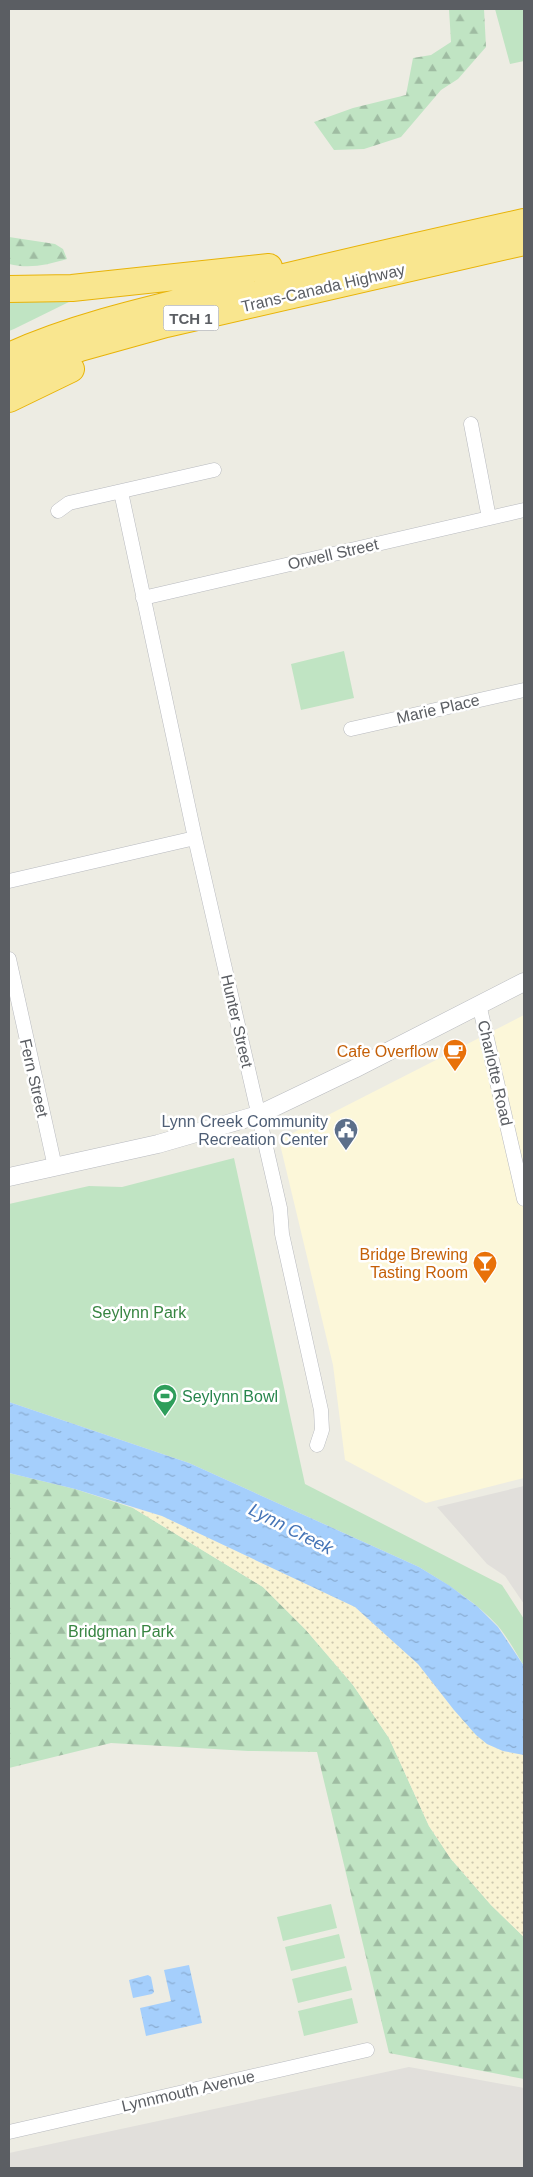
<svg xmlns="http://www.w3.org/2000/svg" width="533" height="2177" font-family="Arial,sans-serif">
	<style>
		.commercial { fill: #fcf7d9 }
		.industrial { fill: #e1dfdb }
		.green { fill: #c0e4c3 }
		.forest { fill: url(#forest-firs) }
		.sand { fill: url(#sand-dots) }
		.water { fill: url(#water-ripples) }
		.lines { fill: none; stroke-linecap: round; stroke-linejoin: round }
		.minor-casing { stroke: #b8babf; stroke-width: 15 }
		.tertiary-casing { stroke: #b8babf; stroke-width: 19 }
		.motorway-casing { stroke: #e8b308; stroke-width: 28 }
		.minor { stroke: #fff; stroke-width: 14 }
		.tertiary { stroke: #fff; stroke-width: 18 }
		.motorway { stroke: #f9e68f; stroke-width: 26 }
		.labels { text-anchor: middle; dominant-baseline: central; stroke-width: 5; stroke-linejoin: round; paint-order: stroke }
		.shield { fill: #fff; stroke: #8c8e92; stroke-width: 1 }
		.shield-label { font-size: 15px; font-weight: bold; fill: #5b5e63 }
		.street-label { font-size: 16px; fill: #5b5e63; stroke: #fff }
		.food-label { font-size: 16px; fill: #c56008; stroke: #fff; text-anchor: end }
		.service-label { font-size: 16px; fill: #4e5e75; stroke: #fff; text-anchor: end }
		.park-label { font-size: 16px; fill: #388542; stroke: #fff }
		.leisure-label { font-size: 16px; fill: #27864d; stroke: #fff; text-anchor: start }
		.water-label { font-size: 18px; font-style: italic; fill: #4574b6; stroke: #fff }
	</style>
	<defs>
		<pattern id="forest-firs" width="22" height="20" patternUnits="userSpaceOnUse" patternTransform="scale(1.25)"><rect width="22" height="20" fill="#c0e4c3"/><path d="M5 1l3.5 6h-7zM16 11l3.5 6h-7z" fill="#9fbca2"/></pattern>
		<pattern id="sand-dots" width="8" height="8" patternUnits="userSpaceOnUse" patternTransform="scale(1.25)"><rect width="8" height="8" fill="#f9f3d3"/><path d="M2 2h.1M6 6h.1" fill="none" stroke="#cdc8af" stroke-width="1.8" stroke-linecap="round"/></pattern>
		<pattern id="water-ripples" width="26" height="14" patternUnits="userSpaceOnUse" patternTransform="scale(1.25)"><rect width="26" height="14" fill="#a5cffc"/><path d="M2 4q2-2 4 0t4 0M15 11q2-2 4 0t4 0" fill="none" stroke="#89abd0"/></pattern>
	</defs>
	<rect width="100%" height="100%" fill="#edece3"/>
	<!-- commercial -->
	<path class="commercial" d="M 524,1015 L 524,1478 L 426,1503 L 345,1460 L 333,1365 L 279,1140 Z"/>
	<!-- industrial -->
	<path class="industrial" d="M 524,1486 L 524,1604 L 505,1576 L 487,1564 L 437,1507 Z
		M 409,2067 L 524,2088 L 524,2168 L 9,2168 L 9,2153 Z"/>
	<!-- green -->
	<path class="green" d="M 495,9 L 524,9 L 524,61 L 510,64 Z
		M 75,299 L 14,329 L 9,331 L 9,302 Z
		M 344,651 L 354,698 L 301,710 L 291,664 Z
		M 234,1158 L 305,1484 L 502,1585 L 524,1619 L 524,1666 C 516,1653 508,1638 498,1626 C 476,1602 447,1584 419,1567 L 189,1463 L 9,1402 L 9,1204 L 89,1186 L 122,1187 Z
		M 331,1904 L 337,1928 L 283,1941 L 277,1917 Z
		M 339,1934 L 345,1958 L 291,1971 L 285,1947 Z
		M 346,1966 L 352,1990 L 298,2003 L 292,1979 Z
		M 352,1998 L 358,2023 L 304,2036 L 298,2011 Z"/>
	<!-- forest -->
	<path class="forest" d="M 449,9 L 484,9 L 486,47 L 458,79 L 441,90 L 401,137 L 364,149 L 334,150 L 314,122 L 353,108 L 406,95 L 413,58 L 431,55 L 451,42 Z
		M 9,237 L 55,244 L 63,249 L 67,259 C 47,265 29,269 9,264 Z
		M 9,1473 L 75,1489 L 133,1508 L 263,1587 L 306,1630 L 353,1685 L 389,1738 L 429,1826 L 451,1859 L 491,1905 L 524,1937 L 524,2079 L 389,2053 L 317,1752 L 248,1751 L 111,1743 L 9,1768 Z"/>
	<!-- sand -->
	<path class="sand" d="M 133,1508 L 162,1516 L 355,1607 L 418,1664 L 454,1710 L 487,1744 L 503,1751 L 524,1755 L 524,1937 L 491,1905 L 451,1859 L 429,1826 L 389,1738 L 353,1685 L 306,1630 L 263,1587 Z"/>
	<!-- water -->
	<path class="water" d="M 9,1402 L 189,1463 L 419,1567 L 450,1586 L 478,1607 L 498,1627 L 524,1666 L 524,1755 L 503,1751 L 487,1744 L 476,1735 L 454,1710 L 418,1664 L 355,1607 L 162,1516 L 75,1489 L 9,1473 Z
		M 189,1965 L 202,2023 L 146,2036 L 140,2008 L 171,2001 L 164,1970 Z
		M 148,1975 L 151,1977 L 154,1992 L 152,1994 L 133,1998 L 129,1980 Z"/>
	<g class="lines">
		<defs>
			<path id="minor" d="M 471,424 L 489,518
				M 121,492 L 195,838 L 280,1208 L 282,1234 L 321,1410 L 322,1430 L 317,1445
				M 58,511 L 69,503 L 214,470
				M 143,598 L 524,510
				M 351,729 L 524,690
				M 9,881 L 195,838
				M 9,959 L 55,1167
				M 479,1004 L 524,1199
				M 9,2132 L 367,2050"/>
			<path id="tertiary" d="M 9,1177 L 158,1144 L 258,1115 L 354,1069 L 524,982"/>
			<path id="motorway" d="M 9,289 L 72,288 L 269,267
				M 9,356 C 78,325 152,309 226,291 C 325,267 424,244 524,222
				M 9,377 L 80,348 L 166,324 L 524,242
				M 9,399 L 71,369"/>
		</defs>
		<!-- minor casing -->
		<use href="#minor" class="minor-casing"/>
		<!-- tertiary casing -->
		<use href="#tertiary" class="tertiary-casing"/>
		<!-- motorway casing -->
		<use href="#motorway" class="motorway-casing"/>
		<!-- minor -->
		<use href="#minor" class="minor"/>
		<!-- tertiary -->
		<use href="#tertiary" class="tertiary"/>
		<!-- motorway -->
		<use href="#motorway" class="motorway"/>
	</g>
	<!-- icons -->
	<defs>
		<symbol id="cafe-pin" viewBox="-11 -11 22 30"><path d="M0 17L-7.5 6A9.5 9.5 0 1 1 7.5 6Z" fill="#e8710a" stroke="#fff"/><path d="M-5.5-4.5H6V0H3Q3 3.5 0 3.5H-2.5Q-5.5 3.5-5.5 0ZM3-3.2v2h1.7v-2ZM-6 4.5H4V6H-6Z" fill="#fff"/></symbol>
		<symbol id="civic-pin" viewBox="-11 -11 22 30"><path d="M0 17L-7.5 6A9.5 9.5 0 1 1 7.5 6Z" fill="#5c6f8a" stroke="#fff"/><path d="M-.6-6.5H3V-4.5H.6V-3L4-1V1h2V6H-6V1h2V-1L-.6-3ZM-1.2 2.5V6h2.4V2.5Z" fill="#fff"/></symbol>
		<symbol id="bar-pin" viewBox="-11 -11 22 30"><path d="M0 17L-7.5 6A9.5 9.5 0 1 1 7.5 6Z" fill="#e8710a" stroke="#fff"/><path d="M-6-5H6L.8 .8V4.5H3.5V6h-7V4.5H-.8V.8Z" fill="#fff"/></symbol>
		<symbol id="stadium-pin" viewBox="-11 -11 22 30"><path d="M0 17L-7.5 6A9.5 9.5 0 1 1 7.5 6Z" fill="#2e9e5b" stroke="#fff"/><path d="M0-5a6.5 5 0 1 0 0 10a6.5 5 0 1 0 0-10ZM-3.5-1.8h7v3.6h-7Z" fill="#fff"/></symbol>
	</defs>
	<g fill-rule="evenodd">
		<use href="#cafe-pin" x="441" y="1037" width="28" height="38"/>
		<use href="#civic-pin" x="332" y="1116" width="28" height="38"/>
		<use href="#bar-pin" x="471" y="1249" width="28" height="38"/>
		<use href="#stadium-pin" x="151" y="1382" width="28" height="38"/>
	</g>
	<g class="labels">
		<!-- shield labels -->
		<rect class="shield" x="163.5" y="305.5" width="55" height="25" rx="4"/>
		<g class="shield-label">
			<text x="191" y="318">TCH 1</text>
		</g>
		<!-- street labels -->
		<g class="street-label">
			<text transform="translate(323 288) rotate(-13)">Trans-Canada Highway</text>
			<text transform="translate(333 554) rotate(-13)">Orwell Street</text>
			<text transform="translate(438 709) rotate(-13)">Marie Place</text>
			<text transform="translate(237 1021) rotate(77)">Hunter Street</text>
			<text transform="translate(495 1073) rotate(77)">Charlotte Road</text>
			<text transform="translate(34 1078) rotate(77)">Fern Street</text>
			<text transform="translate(188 2091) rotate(-13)">Lynnmouth Avenue</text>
		</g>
		<!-- food labels -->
		<g class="food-label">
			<text x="438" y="1051">Cafe Overflow</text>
			<text x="468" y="1254">Bridge Brewing<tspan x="468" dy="18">Tasting Room</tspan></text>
		</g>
		<!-- service labels -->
		<g class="service-label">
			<text x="328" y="1121">Lynn Creek Community<tspan x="328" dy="18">Recreation Center</tspan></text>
		</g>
		<!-- park labels -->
		<g class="park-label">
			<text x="139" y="1312">Seylynn Park</text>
			<text x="121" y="1631">Bridgman Park</text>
		</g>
		<!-- leisure labels -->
		<g class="leisure-label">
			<text x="182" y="1396">Seylynn Bowl</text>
		</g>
		<!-- water labels -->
		<g class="water-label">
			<text transform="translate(291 1529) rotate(27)">Lynn Creek</text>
		</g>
	</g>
	<!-- border -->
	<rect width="533" height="2177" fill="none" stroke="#5b5e63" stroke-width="20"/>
</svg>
